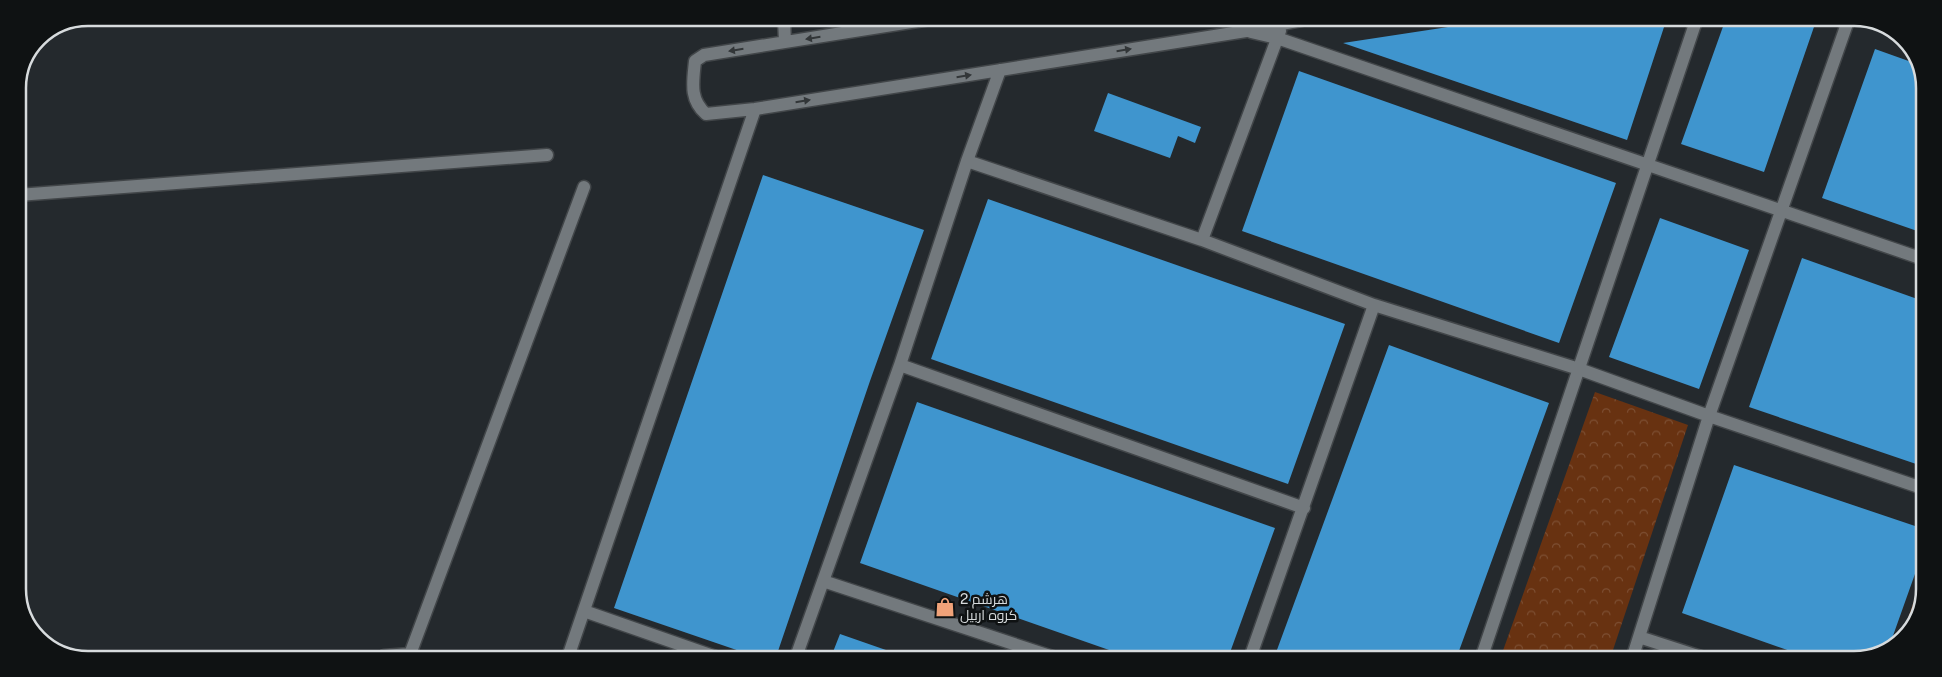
<svg xmlns="http://www.w3.org/2000/svg" width="1942" height="677" font-family="'Public Sans',Cairo,sans-serif">
	<style>
		.forest { fill: url(#forest-crowns) }
		.building { fill: #3f95ce }
		.lines { fill: none; stroke-linecap: round; stroke-linejoin: round }
		.minor-casing { stroke: #424649; stroke-width: 15 }
		.minor { stroke: #73797d; stroke-width: 12 }
		.oneway { fill: #323638 }
		.labels { text-anchor: middle; dominant-baseline: central; stroke-width: 5; stroke-linejoin: round; paint-order: stroke }
		.poi-label { font-size: 14px; fill: #d7dbdd; stroke: #0f1213; text-anchor: start }
		.rim { fill: none; stroke: #d7dbdd; stroke-width: 2.5 }
	</style>
	<defs>
		<pattern id="forest-crowns" width="20" height="18" patternUnits="userSpaceOnUse" patternTransform="scale(1.25)"><rect width="20" height="18" fill="#683211"/><path d="M2 6a3 3 0 1 1 6 0M12 15a3 3 0 1 1 6 0" fill="none" stroke="#7d4f33"/></pattern>
	</defs>
	<rect width="100%" height="100%" fill="#24292d"/>
	<!-- forest -->
	<path class="forest" d="M 1595,392 L 1688,425 L 1610,659 L 1500,659 Z
		M 1921,580 L 1921,611 L 1901,639 Z"/>
	<!-- building -->
	<path class="building" d="M 1494,20 L 1666,21 L 1627,140 L 1343,43 Z
		M 1725,21 L 1807,21 L 1815,24 L 1764,172 L 1681,144 Z
		M 1875,49 L 1917,64 L 1924,84 L 1923,233 L 1822,198 Z
		M 1299,71 L 1616,183 L 1559,343 L 1242,231 Z
		M 1108,93 L 1201,127 L 1195,143 L 1178,136 L 1170,158 L 1094,131 Z
		M 763,175 L 924,230 L 870,381 L 776,657 L 757,657 L 614,608 Z
		M 988,199 L 1345,324 L 1288,484 L 931,359 Z
		M 1660,218 L 1749,250 L 1699,389 L 1609,357 Z
		M 1802,258 L 1923,301 L 1922,466 L 1749,407 Z
		M 1389,345 L 1549,403 L 1463,640 L 1456,659 L 1274,658 Z
		M 917,402 L 1275,528 L 1228,658 L 1132,658 L 860,563 Z
		M 1734,465 L 1921,528 L 1921,557 L 1889,647 L 1854,659 L 1813,659 L 1682,613 Z
		M 840,634 L 906,657 L 906,658 L 831,657 Z"/>
	<g class="lines">
		<defs>
			<path id="minor" d="M 784,19 L 785,42
				M 930,19 L 704,55 L 695,61 C 693,82 689,99 706,114 L 755,109 L 1246,31 L 1302,20
				M 1251,32 L 1277,38 L 1923,259
				M 967,161 L 1202,240 L 1374,305 L 1579,369 L 1709,416 L 1922,488
				M 18,195 L 547,155
				M 1202,240 L 1280,31
				M 900,365 L 1304,508
				M 823,581 L 1056,658
				M 584,611 L 716,657
				M 1639,637 L 1707,659
				M 384,656 L 410,654
				M 409,657 L 584,187
				M 568,657 L 755,109
				M 796,657 L 900,365 L 967,161 L 1000,70
				M 1250,658 L 1374,305
				M 1481,659 L 1696,21
				M 1632,659 L 1709,416 L 1848,21"/>
		</defs>
		<!-- minor casing -->
		<use href="#minor" class="minor-casing"/>
		<!-- minor -->
		<use href="#minor" class="minor"/>
	</g>
	<!-- one-way arrows -->
	<defs><path id="oneway-solid" d="M-6-.8H1V-3.2L6.5 0L1 3.2V.8H-6Z" transform="scale(1.25)"/></defs>
	<g class="oneway">
		<use href="#oneway-solid" transform="translate(813 38) rotate(171)"/>
		<use href="#oneway-solid" transform="translate(736 50) rotate(171)"/>
		<use href="#oneway-solid" transform="translate(1124 50) rotate(-9)"/>
		<use href="#oneway-solid" transform="translate(964 76) rotate(-9)"/>
		<use href="#oneway-solid" transform="translate(803 101) rotate(-9)"/>
	</g>
	<!-- icons -->
	<defs>
		<symbol id="shop-bare" viewBox="-9 -9 18 18"><path d="M-5-2.5h2.3a2.7 3.5 0 0 1 5.4 0H5L5.5 6h-11ZM-1.5-2.5h3a1.5 2.3 0 0 0-3 0Z" fill="#f0a279" stroke="#0f1213" stroke-width="2.5" paint-order="stroke"/></symbol>
	</defs>
	<g fill-rule="evenodd">
		<use href="#shop-bare" x="931" y="593" width="28" height="28"/>
	</g>
	<g class="labels">
		<!-- poi labels -->
		<g class="poi-label">
			<text x="960" y="599">هرشم 2<tspan x="960" dy="16">كروه اربيل</tspan></text>
		</g>
	</g>
	<!-- crop -->
	<path d="M0 0H1942V677H0ZM88 26H1854A62 62 0 0 1 1916 88V589A62 62 0 0 1 1854 651H88A62 62 0 0 1 26 589V88A62 62 0 0 1 88 26Z" fill="#0f1213" fill-rule="evenodd"/>
	<path class="rim" d="M88 26H1854A62 62 0 0 1 1916 88V589A62 62 0 0 1 1854 651H88A62 62 0 0 1 26 589V88A62 62 0 0 1 88 26Z"/>
</svg>
